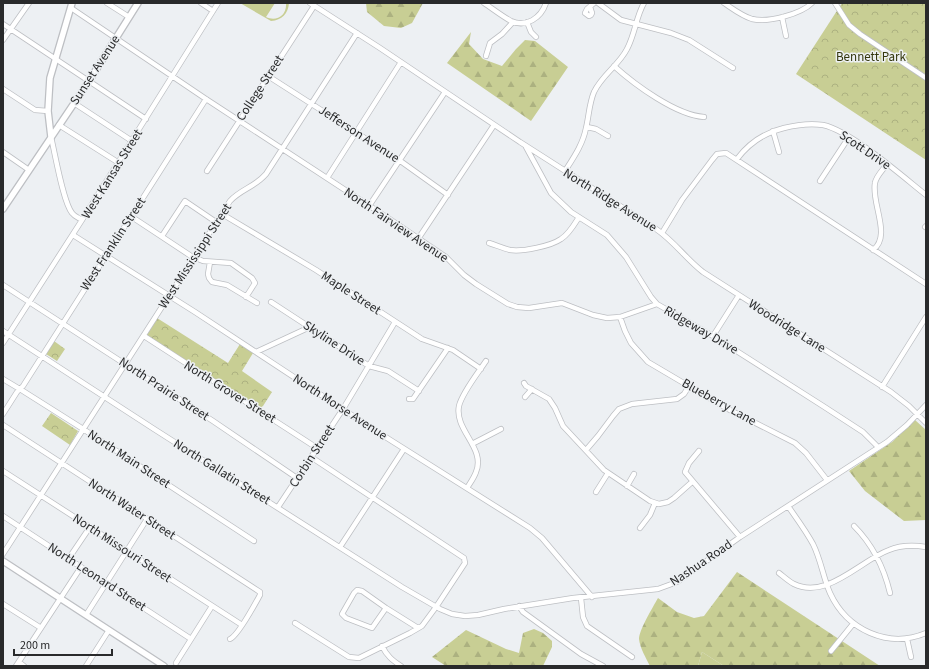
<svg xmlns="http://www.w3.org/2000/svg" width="929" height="669" font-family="'Source Sans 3',sans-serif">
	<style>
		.grass { fill: #c8ce94 }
		.forest { fill: url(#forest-firs) }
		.park { fill: url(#park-crowns) }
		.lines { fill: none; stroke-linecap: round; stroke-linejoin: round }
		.minor-casing { stroke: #bdbfc3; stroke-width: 6 }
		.major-casing { stroke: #bdbfc3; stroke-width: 8 }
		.minor { stroke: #fff; stroke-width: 4.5 }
		.major { stroke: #fff; stroke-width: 5.5 }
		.labels { text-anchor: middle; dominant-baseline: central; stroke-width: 3; stroke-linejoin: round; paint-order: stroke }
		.park-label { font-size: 13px; fill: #34370e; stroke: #edf0f3 }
		.street-label { font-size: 13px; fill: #292a2b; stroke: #edf0f3 }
	</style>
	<defs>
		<pattern id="forest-firs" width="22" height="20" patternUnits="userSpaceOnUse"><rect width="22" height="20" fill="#c8ce94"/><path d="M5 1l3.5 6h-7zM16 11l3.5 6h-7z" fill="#acb180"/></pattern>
		<pattern id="park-crowns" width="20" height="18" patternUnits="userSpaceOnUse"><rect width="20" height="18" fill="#c8ce94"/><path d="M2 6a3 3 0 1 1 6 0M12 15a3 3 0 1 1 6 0" fill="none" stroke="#acb180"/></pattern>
	</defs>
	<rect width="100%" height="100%" fill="#edf0f3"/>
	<!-- grass -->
	<path class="grass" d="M 240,3 L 275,3 L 266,17 C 277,22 287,15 286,3 L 289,3 C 288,14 282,20 271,21 Z
		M 702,652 L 724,666 L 698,666 Z"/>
	<!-- forest -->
	<path class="forest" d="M 366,3 L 423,3 L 412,23 L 401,28 L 384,26 L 367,12 Z
		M 471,32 L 469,44 L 483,59 L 502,66 L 516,49 L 525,40 L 535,41 L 568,67 L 531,121 L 447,63 Z
		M 915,420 L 926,430 L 926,520 L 904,521 L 865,491 L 849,471 L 892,442 Z
		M 737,572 L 880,666 L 724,666 L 702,652 L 698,666 L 650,666 C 646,658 640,648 639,639 C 639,630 653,607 658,598 L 677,612 L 694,618 L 704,616 Z
		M 534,629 L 543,633 L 552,641 L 552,647 L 543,666 L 446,666 L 432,657 L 466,630 L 506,649 L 519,653 L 523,633 Z"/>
	<!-- park -->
	<path class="park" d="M 842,3 L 926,3 L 926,160 L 796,74 Z
		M 157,318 L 228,363 L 240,344 L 253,353 L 242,371 L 272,392 L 263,406 L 260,408 L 147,336 L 146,334 Z
		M 54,341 L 65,349 L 57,361 L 46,354 Z
		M 51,413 L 78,431 L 70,445 L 42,426 Z"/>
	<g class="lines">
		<defs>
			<path id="minor" d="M 107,3 L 129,17
				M 201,3 L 213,11
				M 310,3 L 380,48 L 520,142 L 656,229 C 674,241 686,259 703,272 L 891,392 L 909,406 L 926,423
				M 484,3 C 493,9 502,16 511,21 C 526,28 541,18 546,3
				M 598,3 L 621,20 L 671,33 L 689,40 L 733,68
				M 724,3 C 733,9 742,16 752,19 C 768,23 801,14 812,3
				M 835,3 L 849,25 L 860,34 L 926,78
				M 590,7 L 592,13 L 591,15 L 589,16 L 585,13 L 587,9 L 594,3
				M 71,8 L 206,99 L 388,218 L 446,257 L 464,275 L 476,284 L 508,304 L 517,307 L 529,308 L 562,303 L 593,315 L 607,318 L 620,317 L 657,304
				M 782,17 L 786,36
				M 527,22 L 531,32 L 536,37
				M 3,24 L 146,119
				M 3,40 L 29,3
				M 486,56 L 490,43 L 502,34 L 513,22
				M 614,66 C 635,85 676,115 704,117
				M 268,76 L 399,160 L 448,195
				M 3,89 L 35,110 L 48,111
				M 74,103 L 132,141
				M 59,125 L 119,163
				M 587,127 L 596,129 L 608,136
				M 773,131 L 779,152
				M 51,137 C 55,153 63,202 72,213 C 75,217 79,218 82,220
				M 526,147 L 551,193 L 571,212 L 607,235 L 626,257 L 651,297 L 657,304 L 713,336 L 823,406 L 863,432 L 878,447
				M 3,152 L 29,170
				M 737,159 C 749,143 763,133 784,128 C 796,125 810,123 823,125 C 851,131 902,176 926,195
				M 207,171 L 314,6
				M 565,171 C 574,157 583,144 586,128 C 589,116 589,104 594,92 C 602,75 619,65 627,49 C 635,34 636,17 644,3
				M 327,178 L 401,62
				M 820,181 L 849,137
				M 369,206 L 445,92
				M 222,214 L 316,270 L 422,339 L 453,350 L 481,369
				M 132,217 L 191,256 L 203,261 L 231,263 L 252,278 L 255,283 L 246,297
				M 925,227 L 926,226
				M 662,233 L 682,200 L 712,160 L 717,154 L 726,153 L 926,284
				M 73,235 L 195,312 L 376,431 L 530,528 L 542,538 L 592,597
				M 162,236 L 185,201 L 216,222
				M 418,239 L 494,125
				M 489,243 C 496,245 502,248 510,250 C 522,252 551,246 561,239 C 569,234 574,225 579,217
				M 873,250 C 892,236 871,203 875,183 C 876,176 883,170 887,164
				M 210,262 L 208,274 L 209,278 L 212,282 L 227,285 L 257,303
				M 3,285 L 213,421 L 297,478
				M 271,302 L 369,366 L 388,371 L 419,391
				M 620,317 L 625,331 L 631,343 L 648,362 L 726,408 L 795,443 L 806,453 L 827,480
				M 3,331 L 154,429 L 402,587 L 440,609 L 452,614 L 465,616 L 478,615 L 504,609 L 573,598 L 658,589 L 677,582 L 740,537 L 887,442 L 907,425 L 926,405
				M 144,336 L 317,448
				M 713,336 L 739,295
				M 3,343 L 82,220 L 218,3
				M 256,352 L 310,327
				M 3,379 L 23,391 L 80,427 L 254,541
				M 524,383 L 526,386 L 549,399 L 555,408 L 563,426 L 604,470 L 650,501 L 659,504 L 668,502 L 674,498 L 692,482
				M 882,387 L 926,317
				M 525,397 L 532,389
				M 409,399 L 413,399 L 448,348
				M 3,414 L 17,392 L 23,386 L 206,99
				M 3,425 L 260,592 L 260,595 C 255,604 238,636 230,639
				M 472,444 L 501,429
				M 586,450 L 598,436 L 613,416 L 619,409 L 632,404 L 677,399 L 684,394 L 689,386
				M 699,451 L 689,463 L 685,472 L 740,537
				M 3,471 L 242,625
				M 627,486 L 634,474
				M 467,488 C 470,483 474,478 476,472 C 486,448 454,430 459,406 C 462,393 478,373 486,361
				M 596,492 L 608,473
				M 788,506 C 797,519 806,531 813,544 C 821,560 823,577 830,593 C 847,630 888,649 926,633
				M 278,507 L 343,409 L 395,322
				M 3,516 L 191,639
				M 854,526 C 872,544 884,568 890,593
				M 640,528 L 650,515 L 655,503
				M 340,547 L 404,449
				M 3,554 L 230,201 C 241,189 255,187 266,174 L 357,33
				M 69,558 L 90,527
				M 779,573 C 783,576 788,581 794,584 C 827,600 861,560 889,550 C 901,545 913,545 926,547
				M 357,590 L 362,591 L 386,608 L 372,628 L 346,618 L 342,614 L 354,593 Z
				M 581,598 L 583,617 L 587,626 L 632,657
				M 3,604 L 41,628
				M 519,606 L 523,612 L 581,654 L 603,666
				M 386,608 L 418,628
				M 86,615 L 147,519
				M 295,623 L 349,657 L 359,658 L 410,633 L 422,626 L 436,607 L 465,563 L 464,558 L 311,457
				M 907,639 L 911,657
				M 382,646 C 387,656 392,660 401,666
				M 831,651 L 853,624
				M 19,662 L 24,666
				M 176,663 L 212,606
				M 16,666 L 81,567
				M 86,666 L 109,630"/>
			<path id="major" d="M 51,137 L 48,111 L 50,78 L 72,3
				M 3,209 L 89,81 L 138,3
				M 3,561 L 164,666"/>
		</defs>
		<!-- minor casing -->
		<use href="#minor" class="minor-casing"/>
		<!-- major casing -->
		<use href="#major" class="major-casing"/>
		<!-- minor -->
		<use href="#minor" class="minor"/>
		<!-- major -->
		<use href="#major" class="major"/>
	</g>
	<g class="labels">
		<!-- park labels -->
		<g class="park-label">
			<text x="871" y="57">Bennett Park</text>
		</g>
		<!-- street labels -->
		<g class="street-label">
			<text transform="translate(95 70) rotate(-57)">Sunset Avenue</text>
			<text transform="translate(260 88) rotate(-57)">College Street</text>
			<text transform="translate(359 134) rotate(33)">Jefferson Avenue</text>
			<text transform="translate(865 150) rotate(34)">Scott Drive</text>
			<text transform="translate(112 174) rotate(-58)">West Kansas Street</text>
			<text transform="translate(610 200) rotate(32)">North Ridge Avenue</text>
			<text transform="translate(396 225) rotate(34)">North Fairview Avenue</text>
			<text transform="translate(113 244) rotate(-57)">West Franklin Street</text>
			<text transform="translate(195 256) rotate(-57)">West Mississippi Street</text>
			<text transform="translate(351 293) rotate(33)">Maple Street</text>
			<text transform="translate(787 326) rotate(32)">Woodridge Lane</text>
			<text transform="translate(701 330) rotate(30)">Ridgeway Drive</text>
			<text transform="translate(334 343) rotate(33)">Skyline Drive</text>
			<text transform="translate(164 389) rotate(33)">North Prairie Street</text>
			<text transform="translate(230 392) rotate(32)">North Grover Street</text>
			<text transform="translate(719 402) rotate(29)">Blueberry Lane</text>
			<text transform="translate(340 407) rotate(33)">North Morse Avenue</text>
			<text transform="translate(312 456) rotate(-57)">Corbin Street</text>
			<text transform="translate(129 459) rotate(33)">North Main Street</text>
			<text transform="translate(222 472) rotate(32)">North Gallatin Street</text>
			<text transform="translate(132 509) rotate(33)">North Water Street</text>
			<text transform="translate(122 548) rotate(33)">North Missouri Street</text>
			<text transform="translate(701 563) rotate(-34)">Nashua Road</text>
			<text transform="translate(97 577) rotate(33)">North Leonard Street</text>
		</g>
	</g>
	<!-- border -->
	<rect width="929" height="669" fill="none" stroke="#292a2b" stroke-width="8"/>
	<!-- scale -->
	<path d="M14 649v6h98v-6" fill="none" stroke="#292a2b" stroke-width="2"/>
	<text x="20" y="649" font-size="12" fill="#292a2b" stroke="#edf0f3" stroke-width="3" paint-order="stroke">200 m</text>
</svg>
